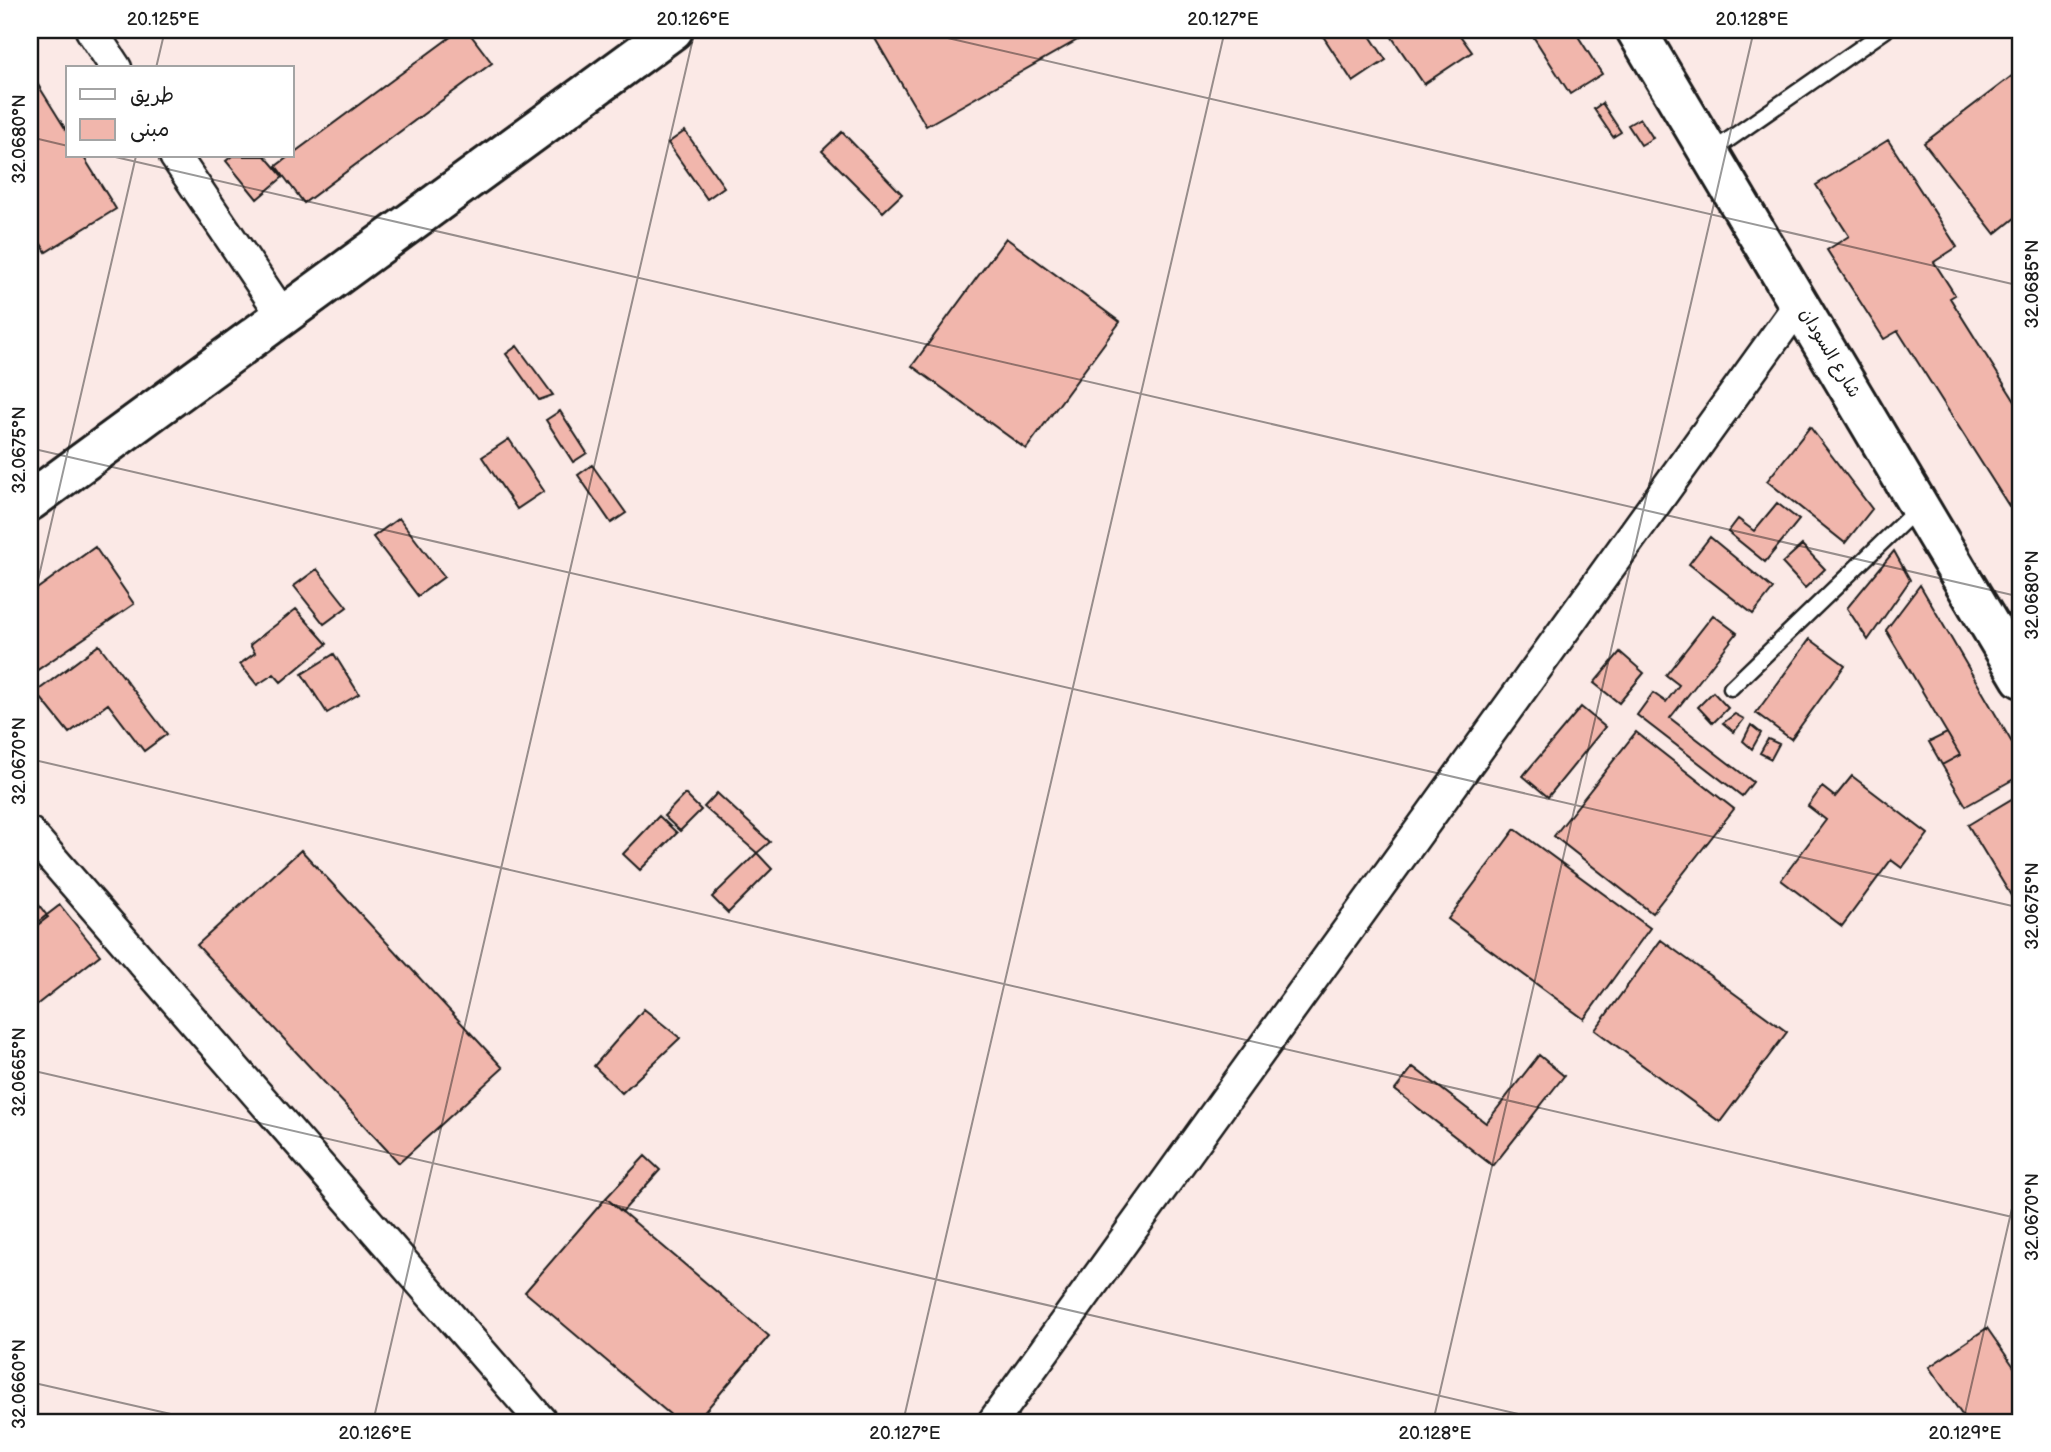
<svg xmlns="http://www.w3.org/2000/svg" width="2051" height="1452" font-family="'Balsamiq Sans','Playpen Sans Arabic',sans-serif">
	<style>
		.building { fill: #f1b6ac; stroke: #1c1c1c; stroke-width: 2 }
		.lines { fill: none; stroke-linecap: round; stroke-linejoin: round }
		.lane-casing { stroke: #1c1c1c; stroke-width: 19 }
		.street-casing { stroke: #1c1c1c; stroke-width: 35 }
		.secondary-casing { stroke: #1c1c1c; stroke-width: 44 }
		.lane { stroke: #fff; stroke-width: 14 }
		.street { stroke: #fff; stroke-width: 30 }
		.secondary { stroke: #fff; stroke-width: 38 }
		.ticks { fill: none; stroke: #1c1c1c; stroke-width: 2; stroke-opacity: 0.45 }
		.labels { text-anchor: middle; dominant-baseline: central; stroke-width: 6; stroke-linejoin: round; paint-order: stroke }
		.street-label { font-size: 18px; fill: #1c1c1c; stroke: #fff }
		.neatline { fill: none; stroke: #1c1c1c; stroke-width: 2.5 }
		.ticks-label { font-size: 18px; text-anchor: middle; fill: #1c1c1c }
	</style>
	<rect width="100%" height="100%" fill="#fbe9e6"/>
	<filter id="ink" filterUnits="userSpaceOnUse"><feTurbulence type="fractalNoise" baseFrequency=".0143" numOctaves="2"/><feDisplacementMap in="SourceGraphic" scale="14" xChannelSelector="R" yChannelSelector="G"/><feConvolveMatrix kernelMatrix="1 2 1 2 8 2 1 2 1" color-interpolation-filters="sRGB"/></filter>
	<g filter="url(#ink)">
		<!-- building -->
		<path class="building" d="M 460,30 L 467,30 L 492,63 L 304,203 L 276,166 Z
			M 870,30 L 1095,30 L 926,126 Z
			M 1319,30 L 1366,30 L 1386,60 L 1353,82 Z
			M 1387,30 L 1456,30 L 1472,52 L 1424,84 Z
			M 1529,30 L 1574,30 L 1602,74 L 1570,94 Z
			M 2021,69 L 2021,213 L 1995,234 L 1924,143 Z
			M 30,72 L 68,133 L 68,156 L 83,156 L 116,209 L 46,252 L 30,226 Z
			M 1602,103 L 1621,132 L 1613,137 L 1594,109 Z
			M 1640,118 L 1653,138 L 1641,145 L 1628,125 Z
			M 685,131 L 724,187 L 707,199 L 668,143 Z
			M 842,132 L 902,194 L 883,212 L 822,151 Z
			M 1888,140 L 1957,247 L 1934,262 L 1955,295 L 1950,298 L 2021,411 L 2021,525 L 1898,331 L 1884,339 L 1827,250 L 1849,236 L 1816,185 Z
			M 232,156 L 265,156 L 283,177 L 257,199 L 226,161 Z
			M 1006,238 L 1120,322 L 1026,449 L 912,366 Z
			M 517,346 L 553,395 L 539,400 L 506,354 Z
			M 560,411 L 587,453 L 573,462 L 546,420 Z
			M 1810,427 L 1872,509 L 1845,543 L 1767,481 Z
			M 509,439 L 544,491 L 517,509 L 482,457 Z
			M 592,465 L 626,513 L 611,523 L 578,475 Z
			M 1777,503 L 1799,520 L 1765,562 L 1728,532 L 1738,519 L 1754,531 Z
			M 399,518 L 444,577 L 418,596 L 373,537 Z
			M 1710,537 L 1773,589 L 1753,614 L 1689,564 Z
			M 1802,545 L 1825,569 L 1805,588 L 1782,563 Z
			M 95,547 L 134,604 L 30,675 L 30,594 Z
			M 1894,551 L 1910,580 L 1868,640 L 1847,608 Z
			M 317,569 L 347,607 L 324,624 L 294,586 Z
			M 1920,585 L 2021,758 L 2021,775 L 1966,806 L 1942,765 L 1960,755 L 1886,630 Z
			M 296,609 L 327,644 L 281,682 L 274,674 L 257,685 L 240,664 L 255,653 L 250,645 Z
			M 1713,615 L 1737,633 L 1670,718 L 1753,782 L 1742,796 L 1637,715 L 1653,693 L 1666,702 L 1679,685 L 1666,675 Z
			M 1810,639 L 1845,665 L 1791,739 L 1756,713 Z
			M 99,645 L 167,734 L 144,751 L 108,704 L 69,733 L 36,692 Z
			M 1620,652 L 1644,673 L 1619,703 L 1594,683 Z
			M 334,654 L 359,694 L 327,713 L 302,674 Z
			M 1713,692 L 1728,708 L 1713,723 L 1698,707 Z
			M 1581,707 L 1605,727 L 1548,797 L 1523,776 Z
			M 1735,714 L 1744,719 L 1734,732 L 1723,723 Z
			M 1751,725 L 1761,733 L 1752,749 L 1743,741 Z
			M 1636,732 L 1734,809 L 1652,913 L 1554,836 Z
			M 1947,733 L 1960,755 L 1942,765 L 1929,742 Z
			M 1768,739 L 1779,744 L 1771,759 L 1760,753 Z
			M 1852,776 L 1928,834 L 1902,868 L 1891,860 L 1842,926 L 1781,880 L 1826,820 L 1808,806 L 1822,787 L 1835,797 Z
			M 717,793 L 770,842 L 757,853 L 704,807 Z
			M 685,794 L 701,810 L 680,831 L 664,816 Z
			M 2015,797 L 2021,808 L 2021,912 L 1968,825 Z
			M 659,816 L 677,833 L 640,870 L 623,854 Z
			M 1515,829 L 1650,928 L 1584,1019 L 1448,919 Z
			M 301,850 L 503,1068 L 399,1163 L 197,945 Z
			M 757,853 L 772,869 L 728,913 L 712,897 Z
			M 30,893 L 48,917 L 30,931 Z
			M 60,905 L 100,955 L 30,1010 L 30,928 Z
			M 1661,940 L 1787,1032 L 1720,1122 L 1595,1030 Z
			M 644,1009 L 680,1038 L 622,1093 L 594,1066 Z
			M 1539,1055 L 1564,1076 L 1493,1166 L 1395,1090 L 1413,1067 L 1486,1123 Z
			M 645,1156 L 660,1170 L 622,1212 L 606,1198 Z
			M 606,1198 L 769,1336 L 696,1422 L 679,1422 L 525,1292 Z
			M 1987,1328 L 2021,1377 L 2021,1422 L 1967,1422 L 1929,1367 Z"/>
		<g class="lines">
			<defs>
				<path id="lane" d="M 1711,152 L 1886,30
					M 1731,688 L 1919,507"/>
				<path id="street" d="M 91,30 L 116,68
					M 175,156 L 283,316
					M 30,833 L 542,1422
					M 993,1422 L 1800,303"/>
				<path id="secondary" d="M 1636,30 L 2021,678
					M 30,501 L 673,30"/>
			</defs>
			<!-- lane casing -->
			<use href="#lane" class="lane-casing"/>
			<!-- street casing -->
			<use href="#street" class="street-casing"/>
			<!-- secondary casing -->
			<use href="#secondary" class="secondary-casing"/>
			<!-- lane -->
			<use href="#lane" class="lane"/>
			<!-- street -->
			<use href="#street" class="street"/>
			<!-- secondary -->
			<use href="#secondary" class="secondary"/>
		</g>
	</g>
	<!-- ticks -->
	<path class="ticks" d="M 913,30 L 2021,286M 156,68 L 165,30M 30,137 L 68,146M 111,156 L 2021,597M 30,448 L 2021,908M 30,615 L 136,156M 30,759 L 2021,1219M 30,1070 L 1553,1422M 30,1382 L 206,1422M 373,1422 L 695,30M 903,1422 L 1225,30M 1433,1422 L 1754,30M 1963,1422 L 2021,1169"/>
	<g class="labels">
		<!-- street labels -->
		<g class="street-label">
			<text transform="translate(1830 353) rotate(59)">شارع السودان</text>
		</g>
	</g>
	<!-- margin -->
	<rect width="2051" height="1452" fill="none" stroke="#fff" stroke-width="77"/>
	<!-- legend -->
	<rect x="66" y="66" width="228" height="91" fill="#ffffff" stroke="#a4a4a4" stroke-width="2"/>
	<rect x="80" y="89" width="35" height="10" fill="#ffffff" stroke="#a4a4a4" stroke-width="2"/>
	<text x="130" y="102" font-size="21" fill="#1c1c1c">طريق</text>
	<rect x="80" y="119" width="35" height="21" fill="#f1b6ac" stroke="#a4a4a4" stroke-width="2"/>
	<text x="130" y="136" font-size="21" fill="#1c1c1c">مبنى</text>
	<rect x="38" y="38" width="1974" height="1376" class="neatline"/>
	<g class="ticks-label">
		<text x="163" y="25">20.125°E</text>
		<text x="693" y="25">20.126°E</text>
		<text x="1223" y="25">20.127°E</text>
		<text x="1752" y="25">20.128°E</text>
		<text transform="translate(19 139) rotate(-90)" y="6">32.0680°N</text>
		<text transform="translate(2032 284) rotate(-90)" y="6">32.0685°N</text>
		<text transform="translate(19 450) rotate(-90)" y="6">32.0675°N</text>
		<text transform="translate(2032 595) rotate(-90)" y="6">32.0680°N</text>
		<text transform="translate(19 761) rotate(-90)" y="6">32.0670°N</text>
		<text transform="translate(2032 906) rotate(-90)" y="6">32.0675°N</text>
		<text transform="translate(19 1072) rotate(-90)" y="6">32.0665°N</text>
		<text transform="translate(2032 1217) rotate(-90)" y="6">32.0670°N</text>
		<text transform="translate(19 1384) rotate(-90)" y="6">32.0660°N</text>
		<text x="375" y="1439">20.126°E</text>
		<text x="905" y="1439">20.127°E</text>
		<text x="1435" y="1439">20.128°E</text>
		<text x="1965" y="1439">20.129°E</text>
	</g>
</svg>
